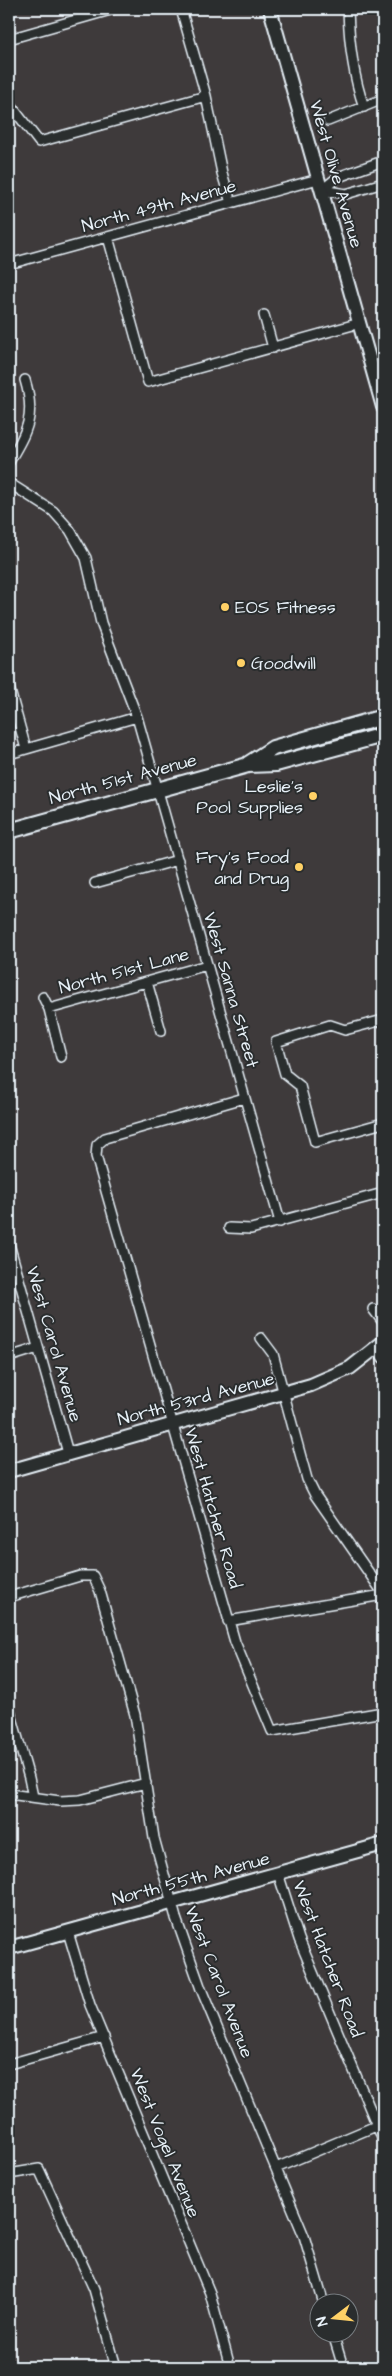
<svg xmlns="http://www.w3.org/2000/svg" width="392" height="2376" font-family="'Architects Daughter',sans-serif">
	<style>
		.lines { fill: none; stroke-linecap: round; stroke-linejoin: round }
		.street-casing { stroke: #e8f1f8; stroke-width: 12 }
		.secondary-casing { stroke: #e8f1f8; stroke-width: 16 }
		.primary-casing { stroke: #e8f1f8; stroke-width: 18 }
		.street { stroke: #2a2d2e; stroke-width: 9 }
		.secondary { stroke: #2a2d2e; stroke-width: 12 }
		.primary { stroke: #2a2d2e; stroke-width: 14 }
		.poi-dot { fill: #ffd166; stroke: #2a2d2e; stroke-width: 2 }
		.labels { text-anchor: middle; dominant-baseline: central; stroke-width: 4; stroke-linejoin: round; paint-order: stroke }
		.street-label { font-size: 18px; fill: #e8f1f8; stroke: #2a2d2e }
		.poi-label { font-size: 18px; fill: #e8f1f8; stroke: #2a2d2e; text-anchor: start }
	</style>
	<rect width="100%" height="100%" fill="#3e3a3b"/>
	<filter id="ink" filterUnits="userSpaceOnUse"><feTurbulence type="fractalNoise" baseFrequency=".02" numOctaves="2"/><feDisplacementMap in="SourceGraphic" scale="10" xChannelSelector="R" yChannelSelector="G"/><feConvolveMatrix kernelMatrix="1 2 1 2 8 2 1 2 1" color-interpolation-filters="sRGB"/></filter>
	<g filter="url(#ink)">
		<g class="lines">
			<defs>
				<path id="street" d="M 181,9 L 206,96 L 222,173 L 231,203
					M 348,9 C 349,41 353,76 364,107
					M 9,39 L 114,9
					M 9,103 L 39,142 L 206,96
					M 328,121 L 383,99
					M 322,190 L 338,177 L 383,161
					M 322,190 L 346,194 L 383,183
					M 108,237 L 148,382 L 360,323
					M 9,264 L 318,179
					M 264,315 L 273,348
					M 9,462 C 27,431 36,416 25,380
					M 9,483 L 53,511 L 70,530 L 86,558 L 101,623 L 137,717 L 280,1222
					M 9,687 L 26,749
					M 9,754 L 137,717
					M 95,883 L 178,860
					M 147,982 L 161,1031
					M 43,997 L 49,1009 L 61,1057
					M 49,1009 L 207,965
					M 383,1020 L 345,1030 L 330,1025 L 276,1042 L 285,1074 L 300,1086 L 315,1142 L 383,1123
					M 244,1098 L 105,1138 L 97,1145 L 96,1156 L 235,1642 L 272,1731 L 383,1712
					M 229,1228 L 251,1229 L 383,1193
					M 9,1244 L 68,1453
					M 373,1309 L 383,1322
					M 261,1338 L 273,1354 L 307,1479 L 315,1495 L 383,1593
					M 376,1348 L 383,1358
					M 9,1357 L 38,1348
					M 9,1597 L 80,1576 L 93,1576 L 100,1591 L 135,1715 L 154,1838 L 176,1918 L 201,1989 L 304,2236 L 324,2304
					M 228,1621 L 383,1595
					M 9,1707 L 29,1778 L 33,1797
					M 9,1794 L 60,1801 L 80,1800 L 146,1783
					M 278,1873 L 299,1939 L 383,2140
					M 68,1932 L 90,2005 L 210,2293 L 230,2367
					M 9,2064 L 104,2037
					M 276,2168 L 383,2123
					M 9,2174 L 39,2169 L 94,2289 L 116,2367
					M 333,2334 L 343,2367"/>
				<path id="secondary" d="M 270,9 L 383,407
					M 9,1471 L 311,1385 L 350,1368 L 383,1342
					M 9,1948 L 383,1844"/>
				<path id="primary" d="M 248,764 L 273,748 L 383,717
					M 9,831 L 248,765 L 276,764 L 383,735"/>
			</defs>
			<!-- street casing -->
			<use href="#street" class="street-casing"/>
			<!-- secondary casing -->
			<use href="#secondary" class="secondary-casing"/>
			<!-- primary casing -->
			<use href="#primary" class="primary-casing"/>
			<!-- street -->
			<use href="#street" class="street"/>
			<!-- secondary -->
			<use href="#secondary" class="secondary"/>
			<!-- primary -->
			<use href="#primary" class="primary"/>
		</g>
	</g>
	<!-- markers -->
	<g class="poi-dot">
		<circle cx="225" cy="607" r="5"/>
		<circle cx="241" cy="663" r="5"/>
		<circle cx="313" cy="796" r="5"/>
		<circle cx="299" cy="867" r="5"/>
	</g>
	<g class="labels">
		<!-- street labels -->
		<g class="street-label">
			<text transform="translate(336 174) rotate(74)">West Olive Avenue</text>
			<text transform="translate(159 206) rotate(-15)">North 49th Avenue</text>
			<text transform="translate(123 779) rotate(-15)">North 51st Avenue</text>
			<text transform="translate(124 971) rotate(-15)">North 51st Lane</text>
			<text transform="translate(231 990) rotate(74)">West Sanna Street</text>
			<text transform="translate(54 1344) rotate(74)">West Carol Avenue</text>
			<text transform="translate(196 1399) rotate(-15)">North 53rd Avenue</text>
			<text transform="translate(213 1508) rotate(74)">West Hatcher Road</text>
			<text transform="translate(191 1879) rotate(-15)">North 55th Avenue</text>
			<text transform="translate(328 1959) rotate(69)">West Hatcher Road</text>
			<text transform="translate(219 1982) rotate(69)">West Carol Avenue</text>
			<text transform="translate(165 2143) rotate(68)">West Vogel Avenue</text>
		</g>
		<!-- poi labels -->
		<g class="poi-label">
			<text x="235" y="607">EOS Fitness</text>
			<text x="251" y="663">Goodwill</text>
			<text x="303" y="786" text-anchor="end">Leslie's<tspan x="303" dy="21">Pool Supplies</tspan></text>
			<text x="289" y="857" text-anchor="end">Fry's Food<tspan x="289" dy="21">and Drug</tspan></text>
		</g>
	</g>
	<!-- margin -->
	<rect width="392" height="2376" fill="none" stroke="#2a2d2e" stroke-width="30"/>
	<rect x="15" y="15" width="362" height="2346" fill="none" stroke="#e8f1f8" stroke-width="2" filter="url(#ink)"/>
	<!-- north arrow -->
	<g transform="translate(334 2318) rotate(254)"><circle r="24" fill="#2a2d2e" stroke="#767b7f"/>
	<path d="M0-4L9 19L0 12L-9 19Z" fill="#ffd166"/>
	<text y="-8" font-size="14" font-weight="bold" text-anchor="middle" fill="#e8f1f8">N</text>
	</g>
</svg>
